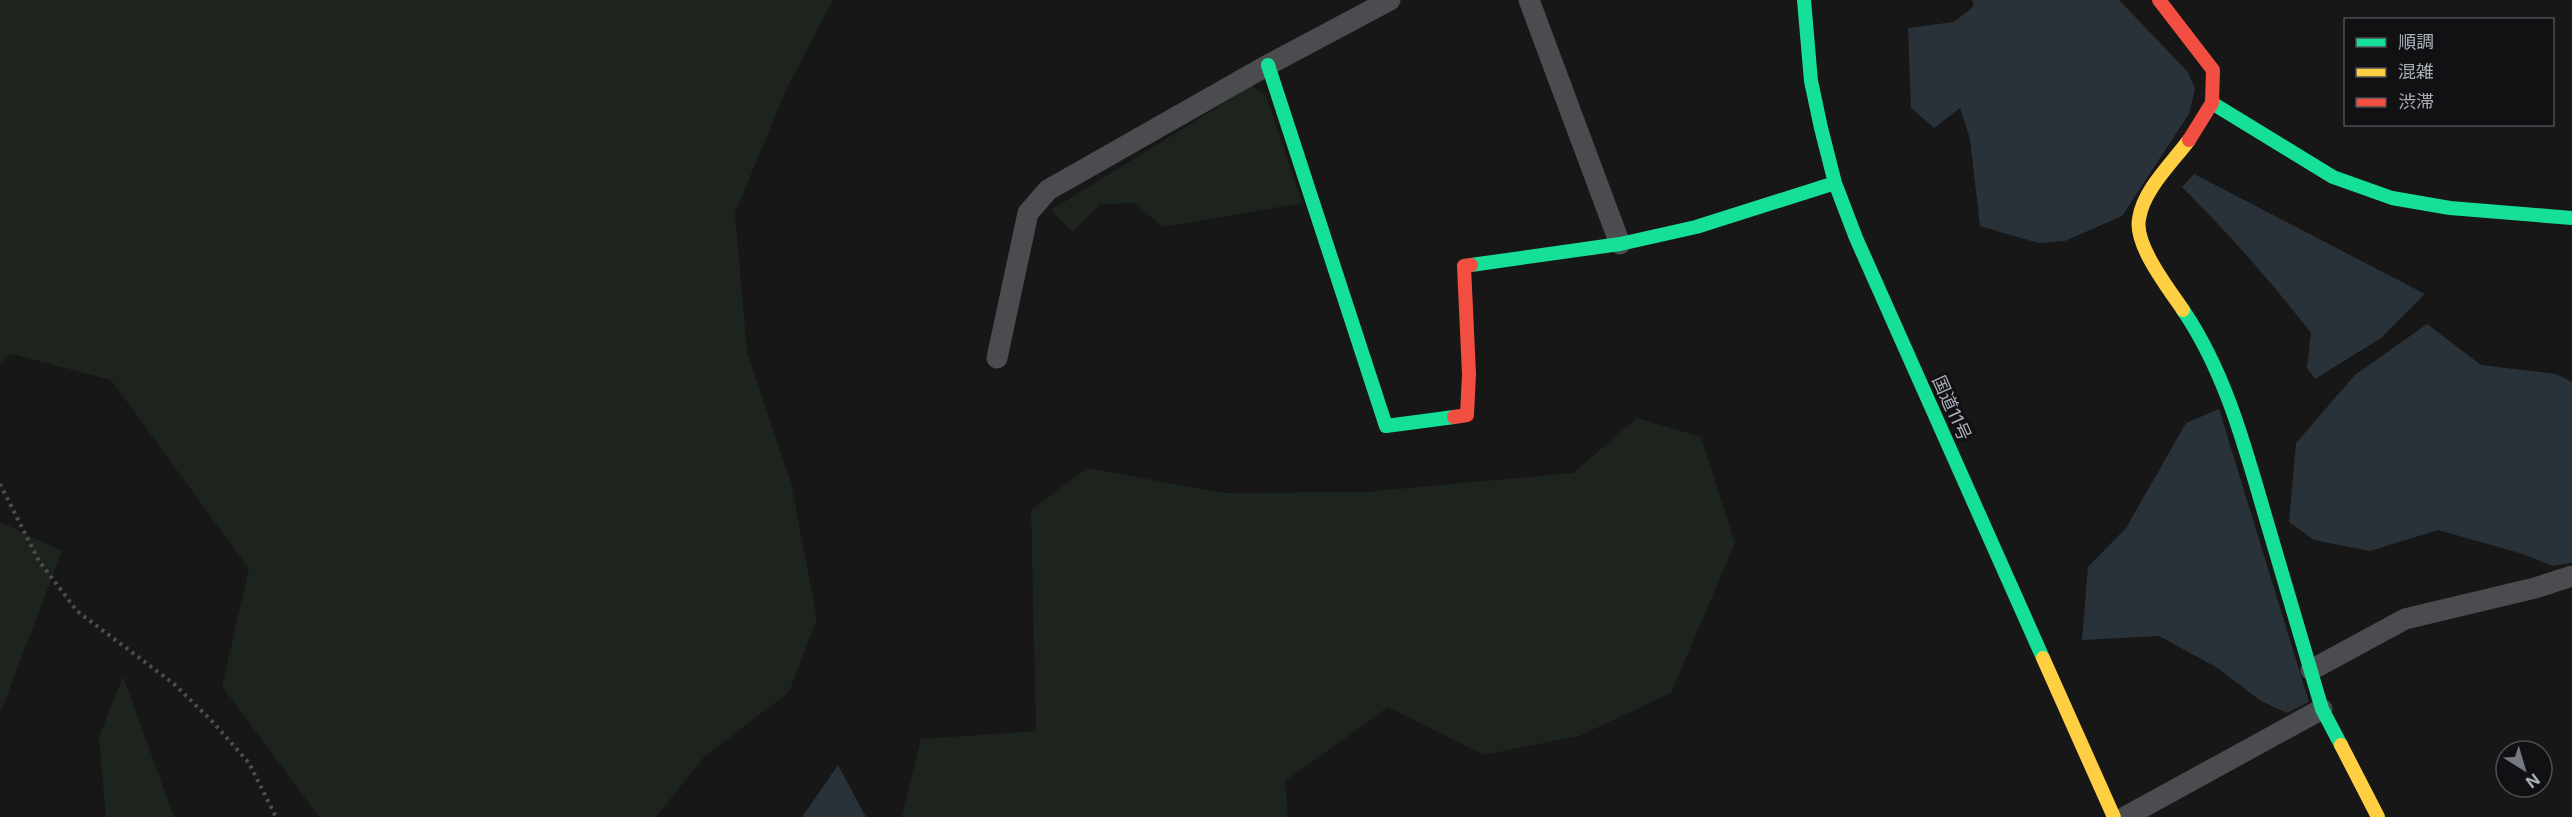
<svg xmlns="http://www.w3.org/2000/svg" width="2572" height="817" font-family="Inter,'Noto Sans JP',sans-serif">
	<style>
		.green { fill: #1d241e }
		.water { fill: #2a3239 }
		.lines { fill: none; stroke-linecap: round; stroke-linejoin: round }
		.path { stroke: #4d4e52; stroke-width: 4; stroke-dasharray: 3 4.5; stroke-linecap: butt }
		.street { stroke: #4b4c50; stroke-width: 21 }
		.fast { stroke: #16e098; stroke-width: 14 }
		.slow { stroke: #ffcf43; stroke-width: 14 }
		.jam { stroke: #f24e42; stroke-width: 14 }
		.labels { text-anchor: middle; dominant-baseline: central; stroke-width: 6; stroke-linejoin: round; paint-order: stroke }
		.street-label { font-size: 18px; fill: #a8adb8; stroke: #111113 }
	</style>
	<rect width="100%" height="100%" fill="#171717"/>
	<!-- green -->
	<path class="green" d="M 0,0 L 833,0 L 786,90 L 735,213 L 747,352 L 791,483 L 817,619 L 789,692 L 704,757 L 656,817 L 319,817 L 222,686 L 249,569 L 111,380 L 12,354 L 0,363 Z
		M 1252,86 L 1266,96 L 1302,203 L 1163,227 L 1134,203 L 1100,204 L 1073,232 L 1051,210 Z
		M 1637,418 L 1701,437 L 1735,543 L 1671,693 L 1579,736 L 1484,755 L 1388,707 L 1285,781 L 1288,817 L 902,817 L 921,739 L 1036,731 L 1031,510 L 1087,468 L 1223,493 L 1365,492 L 1573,473 Z
		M 0,522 L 62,551 L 0,714 Z
		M 123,676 L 174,817 L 106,817 L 99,737 Z"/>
	<!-- water -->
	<path class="water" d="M 1972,0 L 2119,0 L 2188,72 L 2195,89 L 2189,114 L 2122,216 L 2065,241 L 2038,243 L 1980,226 L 1970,139 L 1960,108 L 1934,128 L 1911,108 L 1908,28 L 1954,22 L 1974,6 Z
		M 2194,174 L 2425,294 L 2381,338 L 2315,379 L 2307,368 L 2311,333 C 2271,281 2228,233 2182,187 Z
		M 2427,324 L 2481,365 L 2556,374 L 2572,382 L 2572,563 L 2552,566 L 2523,554 L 2438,530 L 2370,551 L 2314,540 L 2289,522 L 2296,443 L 2355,375 Z
		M 2219,409 L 2309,702 L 2287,713 L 2261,701 L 2216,667 L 2159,636 L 2082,640 L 2088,567 L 2126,528 L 2186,423 Z
		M 838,765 L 866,817 L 802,817 Z"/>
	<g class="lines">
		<!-- path -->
		<path class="path" d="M 0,484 L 39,561 L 77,611 L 174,684 L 211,720 L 249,763 L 276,817"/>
		<!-- street -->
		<path class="street" d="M 1529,0 L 1620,244
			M 997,358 L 1028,213 L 1048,190 L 1268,65 L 1390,0
			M 2311,670 L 2405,619 L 2535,588 L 2572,576
			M 2125,817 L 2322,709"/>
		<!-- fast -->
		<path class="fast" d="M 1804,0 L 1811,81 L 1821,128 L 1835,183 L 1856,238 L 2043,658
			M 1268,65 L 1386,426 L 1454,417
			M 2212,103 L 2333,177 L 2392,198 L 2450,208 L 2572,218
			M 1471,265 L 1620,244 L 1696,227 L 1835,183
			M 2183,310 C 2224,370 2244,443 2264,512 C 2283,578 2303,643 2322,709 L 2341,745"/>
		<!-- slow -->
		<path class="slow" d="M 2183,310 C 2169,289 2134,245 2139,219 C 2143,190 2172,163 2189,140
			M 2043,658 L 2114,817
			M 2341,745 L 2378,817"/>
		<!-- jam -->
		<path class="jam" d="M 2159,0 L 2213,70 L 2212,103 L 2189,140
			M 1454,417 L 1467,415 L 1469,374 L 1464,266 L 1471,265"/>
	</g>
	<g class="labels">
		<!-- street labels -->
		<g class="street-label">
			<text transform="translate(1952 408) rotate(66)">国道11号</text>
		</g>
	</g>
	<!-- legend -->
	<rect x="2344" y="18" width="210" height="108" fill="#111113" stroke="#4d4f55" stroke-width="1.5"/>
	<rect x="2356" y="38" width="30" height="9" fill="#16e098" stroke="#4d4f55" stroke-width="1.5"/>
	<text x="2398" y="48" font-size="18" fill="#a8adb8">順調</text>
	<rect x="2356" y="68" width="30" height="9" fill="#ffcf43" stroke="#4d4f55" stroke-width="1.5"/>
	<text x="2398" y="78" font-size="18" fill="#a8adb8">混雑</text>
	<rect x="2356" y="98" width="30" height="9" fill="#f24e42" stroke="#4d4f55" stroke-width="1.5"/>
	<text x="2398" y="108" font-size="18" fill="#a8adb8">渋滞</text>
	<!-- north arrow -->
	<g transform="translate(2524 769) rotate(143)"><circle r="28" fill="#111113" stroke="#4d4f55" stroke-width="1.5"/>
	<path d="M0-4.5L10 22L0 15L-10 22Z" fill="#757880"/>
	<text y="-9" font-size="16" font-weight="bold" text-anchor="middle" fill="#a8adb8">N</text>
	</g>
</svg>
